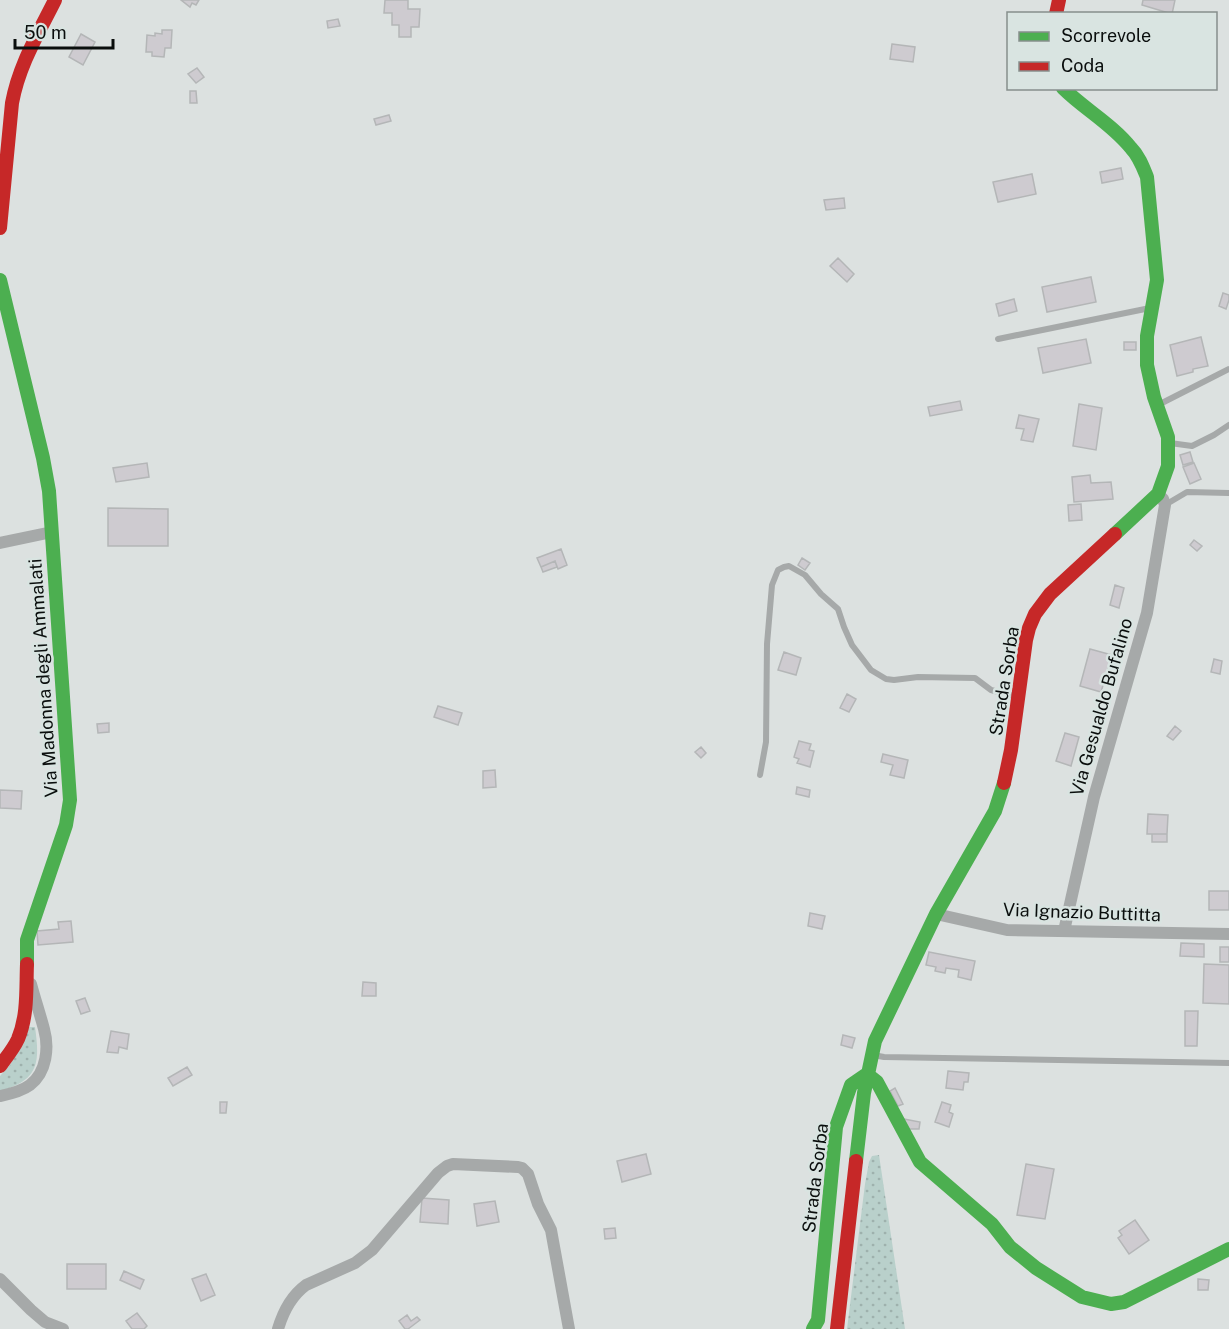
<svg xmlns="http://www.w3.org/2000/svg" width="1229" height="1329" font-family="'Public Sans',sans-serif">
	<style>
		.green { fill: url(#green-dots) }
		.building { fill: #cecbd0; stroke: #b4b6b7; stroke-width: 1.5 }
		.lines { fill: none; stroke-linecap: round; stroke-linejoin: round }
		.lane { stroke: #a6a9a9; stroke-width: 6 }
		.street { stroke: #a6a9a9; stroke-width: 12 }
		.fast { stroke: #4caf50; stroke-width: 14 }
		.jam { stroke: #c62828; stroke-width: 14 }
		.labels { text-anchor: middle; dominant-baseline: central; stroke-width: 5; stroke-linejoin: round; paint-order: stroke }
		.street-label { font-size: 18px; fill: #0a0e0d; stroke: #d9e4e1 }
	</style>
	<defs>
		<pattern id="green-dots" width="8" height="8" patternUnits="userSpaceOnUse" patternTransform="scale(1.5)"><rect width="8" height="8" fill="#b9d0cb"/><path d="M2 2h.1M6 6h.1" fill="none" stroke="#9eb1ad" stroke-width="1.8" stroke-linecap="round"/></pattern>
	</defs>
	<rect width="100%" height="100%" fill="#dce1e0"/>
	<!-- green -->
	<path class="green" d="M 29,1027 L 35,1027 C 40,1063 39,1080 0,1091 L 0,1076 L 10,1065 Z
		M 879,1155 L 905,1329 L 847,1329 L 865,1184 L 869,1162 L 872,1156 Z"/>
	<!-- building -->
	<path class="building" d="M 181,0 L 199,0 L 196,5 L 192,3 L 190,7 Z
		M 385,0 L 408,0 L 408,9 L 420,9 L 419,27 L 411,27 L 411,37 L 399,37 L 399,25 L 392,25 L 392,13 L 384,13 Z
		M 1143,0 L 1175,0 L 1172,14 L 1142,5 Z
		M 338,19 L 340,26 L 328,28 L 327,21 Z
		M 162,30 L 172,30 L 171,48 L 165,48 L 164,57 L 152,56 L 152,52 L 146,52 L 147,35 L 155,36 L 155,33 L 162,34 Z
		M 81,34 L 95,42 L 83,65 L 69,57 Z
		M 892,44 L 915,47 L 913,62 L 890,59 Z
		M 197,68 L 204,77 L 196,83 L 188,74 Z
		M 190,91 L 196,91 L 197,103 L 190,103 Z
		M 389,115 L 391,121 L 376,125 L 374,119 Z
		M 1121,168 L 1123,179 L 1102,183 L 1100,172 Z
		M 1032,174 L 1036,194 L 998,202 L 993,182 Z
		M 844,198 L 845,208 L 826,210 L 824,200 Z
		M 838,258 L 854,274 L 847,282 L 830,266 Z
		M 1091,277 L 1096,302 L 1047,312 L 1042,287 Z
		M 1223,293 L 1229,295 L 1229,300 L 1226,309 L 1219,306 Z
		M 1014,299 L 1017,311 L 999,316 L 996,304 Z
		M 1201,337 L 1208,366 L 1193,369 L 1193,372 L 1177,376 L 1170,345 Z
		M 1086,339 L 1091,363 L 1043,373 L 1038,348 Z
		M 1124,342 L 1136,342 L 1136,350 L 1124,350 Z
		M 960,401 L 962,410 L 930,416 L 928,407 Z
		M 1079,404 L 1102,408 L 1096,450 L 1073,446 Z
		M 1019,415 L 1039,419 L 1033,442 L 1021,440 L 1024,429 L 1016,428 Z
		M 1190,452 L 1193,462 L 1183,465 L 1180,455 Z
		M 147,463 L 149,477 L 116,482 L 113,468 Z
		M 1194,463 L 1201,479 L 1190,484 L 1183,467 Z
		M 1090,475 L 1091,483 L 1111,482 L 1113,499 L 1074,502 L 1072,477 Z
		M 1081,504 L 1082,520 L 1069,521 L 1068,505 Z
		M 108,508 L 168,509 L 168,546 L 108,546 Z
		M 1194,540 L 1202,546 L 1197,551 L 1190,545 Z
		M 561,549 L 567,565 L 558,569 L 555,561 L 541,567 L 537,558 Z
		M 802,558 L 810,563 L 805,570 L 798,565 Z
		M 555,561 L 557,567 L 543,572 L 541,567 Z
		M 1115,585 L 1124,588 L 1119,608 L 1110,605 Z
		M 1090,649 L 1112,655 L 1101,692 L 1080,686 Z
		M 784,652 L 801,658 L 796,675 L 778,670 Z
		M 1214,659 L 1222,661 L 1220,674 L 1211,672 Z
		M 847,694 L 856,699 L 849,712 L 840,708 Z
		M 438,706 L 462,713 L 458,725 L 434,717 Z
		M 109,723 L 109,732 L 98,733 L 97,724 Z
		M 1175,726 L 1181,731 L 1173,740 L 1167,736 Z
		M 1065,733 L 1079,737 L 1071,766 L 1056,761 Z
		M 799,741 L 811,744 L 809,750 L 814,751 L 810,767 L 797,763 L 799,759 L 794,757 Z
		M 701,747 L 706,753 L 701,758 L 695,752 Z
		M 883,754 L 908,760 L 904,778 L 890,775 L 893,765 L 881,762 Z
		M 495,770 L 496,787 L 483,788 L 483,771 Z
		M 797,787 L 810,790 L 809,797 L 796,794 Z
		M 0,790 L 22,791 L 21,809 L 0,808 Z
		M 1148,814 L 1168,815 L 1167,834 L 1147,834 Z
		M 1152,834 L 1167,834 L 1167,842 L 1152,842 Z
		M 1209,891 L 1229,891 L 1229,910 L 1209,910 Z
		M 810,913 L 825,916 L 822,929 L 808,926 Z
		M 71,921 L 73,942 L 38,945 L 37,931 L 59,929 L 58,922 Z
		M 1181,943 L 1204,944 L 1204,957 L 1180,956 Z
		M 1220,947 L 1229,947 L 1229,962 L 1220,962 Z
		M 929,952 L 975,961 L 971,980 L 958,977 L 959,970 L 946,968 L 945,973 L 935,971 L 936,967 L 926,965 Z
		M 1204,964 L 1229,965 L 1229,1004 L 1203,1003 Z
		M 363,982 L 376,983 L 376,996 L 362,996 Z
		M 85,998 L 90,1011 L 81,1014 L 76,1001 Z
		M 1185,1011 L 1198,1011 L 1197,1046 L 1185,1046 Z
		M 111,1031 L 129,1034 L 127,1049 L 119,1047 L 118,1053 L 107,1052 Z
		M 843,1035 L 855,1038 L 852,1048 L 841,1045 Z
		M 187,1067 L 192,1075 L 173,1086 L 168,1078 Z
		M 948,1071 L 969,1073 L 968,1082 L 964,1082 L 963,1090 L 946,1088 Z
		M 895,1088 L 903,1104 L 898,1106 L 890,1091 Z
		M 220,1102 L 227,1102 L 226,1113 L 220,1113 Z
		M 942,1102 L 951,1105 L 949,1112 L 953,1114 L 949,1127 L 935,1122 Z
		M 904,1119 L 920,1122 L 919,1129 L 907,1129 Z
		M 646,1154 L 651,1174 L 622,1182 L 617,1161 Z
		M 1026,1164 L 1054,1169 L 1045,1219 L 1017,1215 Z
		M 422,1198 L 449,1200 L 448,1224 L 420,1222 Z
		M 495,1201 L 499,1222 L 477,1226 L 474,1204 Z
		M 1135,1220 L 1149,1240 L 1129,1254 L 1118,1238 L 1122,1235 L 1119,1231 Z
		M 615,1228 L 616,1238 L 605,1239 L 604,1229 Z
		M 67,1264 L 106,1264 L 106,1289 L 67,1289 Z
		M 124,1271 L 144,1280 L 140,1289 L 120,1280 Z
		M 206,1274 L 215,1295 L 201,1301 L 192,1279 Z
		M 1198,1279 L 1209,1280 L 1208,1290 L 1198,1290 Z
		M 137,1313 L 147,1326 L 144,1329 L 132,1329 L 126,1321 Z
		M 407,1315 L 411,1321 L 417,1317 L 420,1320 L 408,1329 L 405,1329 L 399,1321 Z"/>
	<g class="lines">
		<!-- lane -->
		<path class="lane" d="M 998,339 L 1150,308
			M 1158,405 L 1229,369
			M 1170,443 L 1192,446 L 1214,435 L 1229,425
			M 1165,505 L 1187,492 L 1229,493
			M 760,775 L 766,742 L 767,644 L 772,585 L 778,570 L 784,567 L 789,566 L 805,575 L 821,594 L 838,609 L 844,627 L 852,645 L 871,670 L 886,679 L 894,680 L 918,677 L 975,678 L 991,690 L 1018,697
			M 873,1055 L 884,1057 L 1229,1063"/>
		<!-- street -->
		<path class="street" d="M 0,543 L 52,532
			M 936,914 L 1007,930 L 1229,934
			M 1064,931 L 1094,797 L 1147,613 L 1165,505 L 1163,499 L 1158,494
			M 0,1096 C 10,1094 22,1091 30,1085 C 47,1072 49,1047 44,1029 C 40,1014 35,999 31,984
			M 0,1279 L 31,1310 L 45,1322 L 63,1329
			M 278,1329 C 283,1312 291,1296 306,1285 L 355,1263 L 372,1250 L 438,1173 L 447,1166 L 453,1164 L 518,1167 L 522,1168 L 528,1174 L 538,1204 L 551,1230 L 569,1329"/>
		<!-- fast -->
		<path class="fast" d="M 1063,88 C 1084,109 1112,124 1131,148 C 1139,156 1143,167 1147,177 L 1157,280 L 1147,336 L 1147,365 L 1154,397 L 1168,437 L 1168,466 L 1158,494 L 1115,534
			M 0,280 L 43,458 L 49,491 L 70,800 L 66,825 L 27,940 L 27,964
			M 867,1074 L 877,1082 L 920,1162 L 992,1224 L 1010,1247 L 1036,1268 L 1082,1297 L 1111,1304 L 1124,1302 L 1229,1249
			M 856,1161 L 864,1093 L 875,1041 L 936,914 L 995,811 L 1004,783
			M 813,1329 L 818,1320 L 836,1127 L 851,1085 L 867,1074"/>
		<!-- jam -->
		<path class="jam" d="M 1056,14 L 1059,0
			M 0,228 L 12,103 C 19,65 38,34 55,0
			M 1004,783 L 1011,750 L 1026,640 L 1029,628 L 1035,614 L 1050,594 L 1115,534
			M 0,1066 C 6,1058 14,1048 18,1039 C 28,1015 26,989 27,964
			M 837,1329 L 856,1161"/>
	</g>
	<g class="labels">
		<!-- street labels -->
		<g class="street-label">
			<text transform="translate(43 678) rotate(-94)">Via Madonna degli Ammalati</text>
			<text transform="translate(1004 681) rotate(-81)">Strada Sorba</text>
			<text transform="translate(1101 707) rotate(-74)">Via Gesualdo Bufalino</text>
			<text transform="translate(1082 912) rotate(2)">Via Ignazio Buttitta</text>
			<text transform="translate(815 1178) rotate(-83)">Strada Sorba</text>
		</g>
	</g>
	<!-- legend -->
	<rect x="1007" y="12" width="210" height="78" fill="#d9e4e1" stroke="#868e8c" stroke-width="1.5"/>
	<rect x="1019" y="32" width="30" height="9" fill="#4caf50" stroke="#868e8c" stroke-width="1.5"/>
	<text x="1061" y="42" font-size="18" fill="#0a0e0d">Scorrevole</text>
	<rect x="1019" y="62" width="30" height="9" fill="#c62828" stroke="#868e8c" stroke-width="1.5"/>
	<text x="1061" y="72" font-size="18" fill="#0a0e0d">Coda</text>
	<!-- scale -->
	<path d="M15 39v9h98v-9" fill="none" stroke="#0a0e0d" stroke-width="3"/>
	<text x="24" y="39" font-size="18" fill="#0a0e0d" stroke="#d9e4e1" stroke-width="4.5" paint-order="stroke">50 m</text>
</svg>
